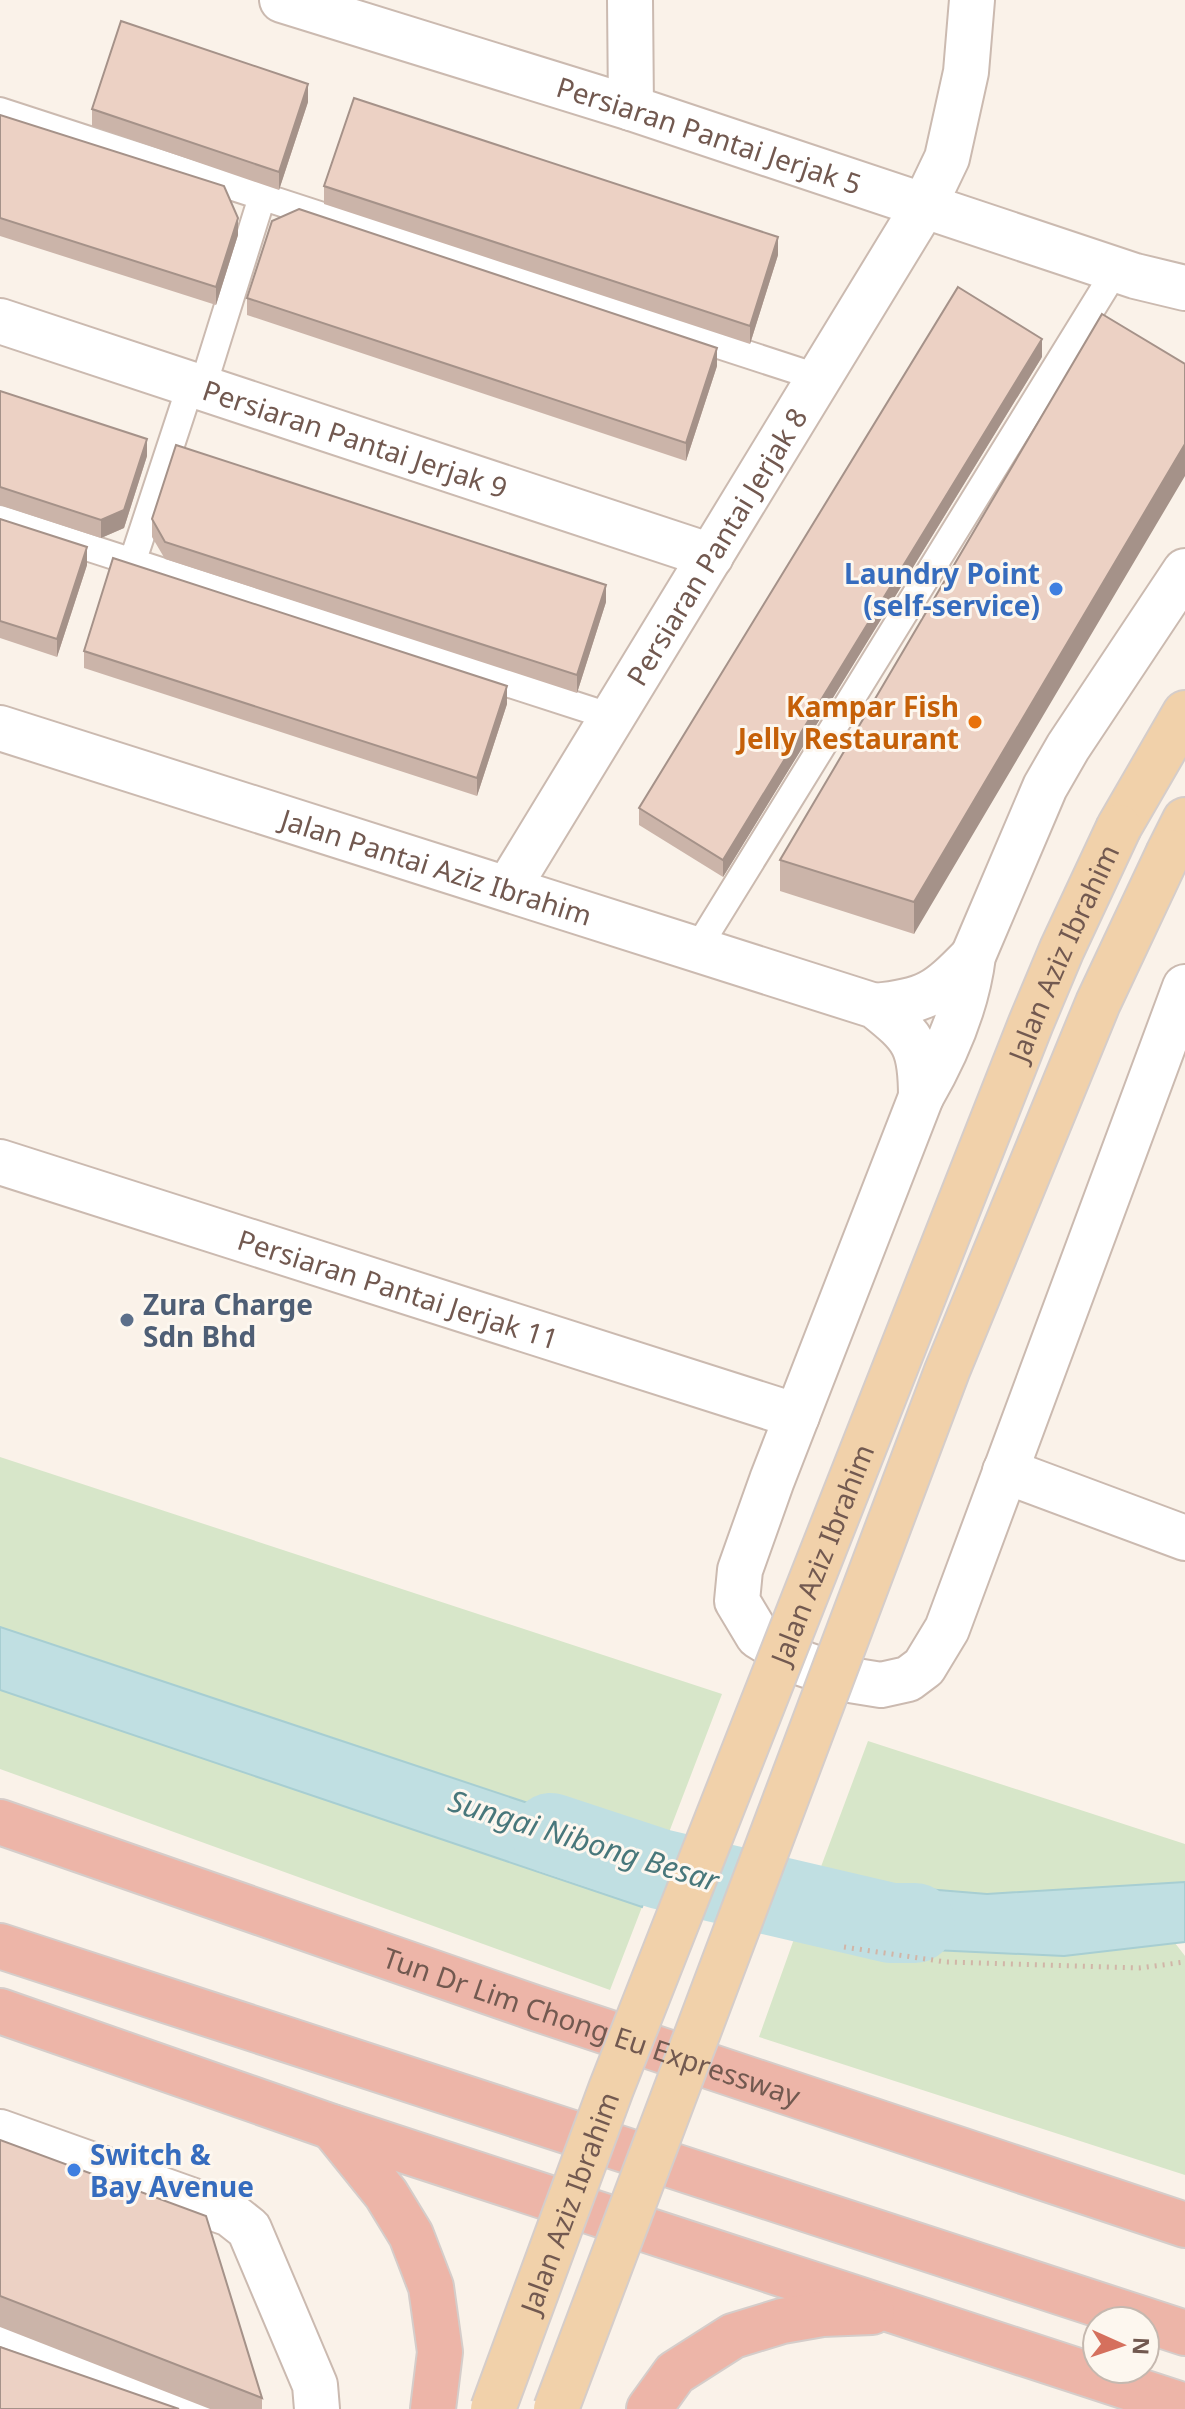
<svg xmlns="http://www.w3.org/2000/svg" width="1185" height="2409" font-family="'Noto Sans',sans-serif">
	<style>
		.green { fill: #d7e6c9 }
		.water { fill: #c0dfe2; stroke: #a7ced2; stroke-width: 2 }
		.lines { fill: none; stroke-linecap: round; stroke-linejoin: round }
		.river { stroke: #c0dfe2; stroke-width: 80 }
		.lane-casing { stroke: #cbbab0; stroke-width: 30 }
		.street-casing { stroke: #cbbab0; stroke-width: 48 }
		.primary-casing { stroke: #d5cdca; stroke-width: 48 }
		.highway-casing { stroke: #d5cdca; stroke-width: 48 }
		.path { stroke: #d1b5a7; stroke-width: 5; stroke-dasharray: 2 6; stroke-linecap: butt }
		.lane { stroke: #fff; stroke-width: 26 }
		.street { stroke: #fff; stroke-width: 44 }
		.primary { stroke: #f1d1aa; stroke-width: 44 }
		.highway { stroke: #edb5a8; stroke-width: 44 }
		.primary-bridge-casing { stroke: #d5cdca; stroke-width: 48; stroke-linecap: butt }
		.primary-bridge { stroke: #f1d1aa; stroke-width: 44 }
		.wall { fill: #cbb4a9 }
		.shaded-wall { fill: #a59289 }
		.building { fill: #ecd1c4; stroke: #a59289; stroke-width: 2 }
		.shop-dot { fill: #3f7fe0; stroke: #fdf7ef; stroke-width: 3 }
		.food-dot { fill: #e8710a; stroke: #fdf7ef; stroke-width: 3 }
		.service-dot { fill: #5c6f8a; stroke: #fdf7ef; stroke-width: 3 }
		.labels { text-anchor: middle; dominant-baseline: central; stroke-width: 6; stroke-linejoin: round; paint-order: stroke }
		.street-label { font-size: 28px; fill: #725950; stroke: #fdf7ef }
		.shop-label { font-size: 28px; font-weight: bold; fill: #366cbe; stroke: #fdf7ef; text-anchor: end }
		.food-label { font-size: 28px; font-weight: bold; fill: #c56008; stroke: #fdf7ef; text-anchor: end }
		.service-label { font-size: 28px; font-weight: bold; fill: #4e5e75; stroke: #fdf7ef; text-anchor: start }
		.water-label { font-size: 30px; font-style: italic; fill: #48777b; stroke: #fdf7ef }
	</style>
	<rect width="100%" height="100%" fill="#faf2e9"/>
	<!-- green -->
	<path class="green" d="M 0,1457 L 722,1694 L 663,1848 L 0,1627 Z
		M 0,1690 L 642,1907 L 610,1990 L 0,1769 Z
		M 868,1741 L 1185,1844 L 1185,1882 L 987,1894 L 816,1880 Z
		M 794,1939 L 890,1948 L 1064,1956 L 1175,1943 L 1185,1956 L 1185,2175 L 759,2037 Z"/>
	<!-- water -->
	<path class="water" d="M 0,1627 L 663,1848 L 642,1907 L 0,1690 Z
		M 816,1880 L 987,1894 L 1185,1882 L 1185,1942 L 1064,1956 L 890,1948 L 794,1939 Z"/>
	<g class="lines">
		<!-- river -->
		<path class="river" d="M 551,1833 L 660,1869 L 891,1923 L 915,1923"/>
		<defs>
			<path id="lane" d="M 0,111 L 820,378
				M 202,389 L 262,197
				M 0,519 L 612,717
				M 132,563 L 191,384
				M 697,949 L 1117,268
				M 0,2332 L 206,2409"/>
			<g id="street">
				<path id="s1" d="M 282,0 L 631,108 L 1135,276 L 1185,288"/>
				<path d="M 630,0 L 631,108"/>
				<path id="s2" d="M 0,321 L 711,556"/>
				<path d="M 1185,571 L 1068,747 L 1045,787 L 973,956 C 967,1005 946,1054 921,1097 L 772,1480 L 740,1570 L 737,1601 L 758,1636 L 804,1664 L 850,1680 L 881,1685 L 908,1679 L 924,1667 L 947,1629 L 1185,987"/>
				<path id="s3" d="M 0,728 L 875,1006 C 914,1037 921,1045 921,1097"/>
				<path id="s4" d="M 508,888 L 925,204 L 947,158 L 966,72 L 972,0"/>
				<path d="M 875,1006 C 927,1001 937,993 973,956"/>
				<path id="s5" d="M 0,1162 L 797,1416"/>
				<path d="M 1005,1471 L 1185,1538"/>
				<path d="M 0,2132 L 230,2214 L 249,2229 L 315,2385 L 317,2409"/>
			</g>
			<path id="primary" d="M 1119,827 L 1185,713
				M 1169,852 L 1185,820"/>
			<g id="highway">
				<path id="s6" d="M 0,1822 L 535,2008 L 1185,2225"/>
				<path d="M 0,1946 L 1185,2333"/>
				<path d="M 0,2011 L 332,2127 L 1185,2406"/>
				<path d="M 332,2127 L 386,2194 L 411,2235 L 431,2287 L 440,2352 L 433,2409"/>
				<path d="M 649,2409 L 675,2373 L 733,2336 L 782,2321 L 822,2314 L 872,2312"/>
			</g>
		</defs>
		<!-- lane casing -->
		<use href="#lane" class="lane-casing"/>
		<!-- street casing -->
		<use href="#street" class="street-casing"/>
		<!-- primary casing -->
		<use href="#primary" class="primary-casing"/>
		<!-- highway casing -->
		<use href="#highway" class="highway-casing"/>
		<!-- path -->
		<path class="path" d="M 844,1947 L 946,1962 L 1139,1968 L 1185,1962"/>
		<!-- lane -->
		<use href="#lane" class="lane"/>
		<!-- street -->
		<use href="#street" class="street"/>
		<!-- primary -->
		<use href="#primary" class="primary"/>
		<!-- highway -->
		<use href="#highway" class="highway"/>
		<defs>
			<g id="primary-bridge">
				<path id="s7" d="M 493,2409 L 611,2089 L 1031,1023 L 1062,949 L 1119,827"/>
				<path d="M 556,2409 L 947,1371 L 1098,1003 L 1169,852"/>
			</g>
		</defs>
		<!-- primary-bridge casing -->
		<use href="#primary-bridge" class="primary-bridge-casing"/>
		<!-- primary-bridge -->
		<use href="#primary-bridge" class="primary-bridge"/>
	</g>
	<!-- wall -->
	<path class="wall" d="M 308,102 L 279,190 L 92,126 L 92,109 Z
		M 0,115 L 238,235 L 216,305 L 0,236 Z
		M 324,186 L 778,255 L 750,344 L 324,204 Z
		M 247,298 L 717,366 L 686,461 L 247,315 Z
		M 1102,314 L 914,934 L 780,891 L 780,860 Z
		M 1042,357 L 723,877 L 639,825 L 639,808 Z
		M 0,391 L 147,456 L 124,528 L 101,538 L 0,505 Z
		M 0,519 L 87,565 L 57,657 L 0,638 Z
		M 152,519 L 606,602 L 577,693 L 165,559 L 152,537 Z
		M 84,651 L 507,704 L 477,796 L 84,668 Z
		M 0,2140 L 262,2398 L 262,2409 L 210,2409 L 0,2327 Z"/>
	<!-- shaded-wall -->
	<path class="shaded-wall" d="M 308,84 L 308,102 L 279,190 L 279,172 Z
		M 238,218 L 238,235 L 216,305 L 216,287 Z
		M 778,237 L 778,255 L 750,344 L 750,326 Z
		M 1042,339 L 1042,357 L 723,877 L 723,860 Z
		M 717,348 L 717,366 L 686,461 L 686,443 Z
		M 147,439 L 147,456 L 124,528 L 101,538 L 101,520 Z
		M 1185,444 L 1185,476 L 914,934 L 914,902 Z
		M 87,547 L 87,565 L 57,657 L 57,639 Z
		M 606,585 L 606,602 L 577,693 L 577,675 Z
		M 507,686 L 507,704 L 477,796 L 477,778 Z"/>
	<!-- building -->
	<path class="building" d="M 121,21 L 308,84 L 279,172 L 92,109 Z
		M 354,98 L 778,237 L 750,326 L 324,186 Z
		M 0,115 L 224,186 L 238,218 L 216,287 L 0,218 Z
		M 299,209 L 717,348 L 686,443 L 247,298 L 272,221 Z
		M 958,287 L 1042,339 L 723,860 L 639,808 Z
		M 1102,314 L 1185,364 L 1185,444 L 914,902 L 780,860 Z
		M 0,391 L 147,439 L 124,510 L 101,520 L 0,487 Z
		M 176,445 L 606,585 L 577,675 L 165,542 L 152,519 Z
		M 0,519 L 87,547 L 57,639 L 0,621 Z
		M 113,558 L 507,686 L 477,778 L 84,651 Z
		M 0,2140 L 206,2216 L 262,2398 L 0,2296 Z
		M 0,2347 L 179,2409 L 0,2409 Z"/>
	<!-- markers -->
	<g class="shop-dot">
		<circle cx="1056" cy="589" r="8"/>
		<circle cx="74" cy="2170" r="8"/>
	</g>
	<circle class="food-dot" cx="975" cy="722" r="8"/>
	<circle class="service-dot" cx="127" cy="1320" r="8"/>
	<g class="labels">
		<!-- street labels -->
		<g class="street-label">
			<text stroke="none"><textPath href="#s1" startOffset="448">Persiaran Pantai Jerjak 5</textPath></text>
			<text stroke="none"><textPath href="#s2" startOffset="374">Persiaran Pantai Jerjak 9</textPath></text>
			<text stroke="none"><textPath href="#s4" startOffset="400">Persiaran Pantai Jerjak 8</textPath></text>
			<text stroke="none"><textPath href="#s3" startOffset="458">Jalan Pantai Aziz Ibrahim</textPath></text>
			<text stroke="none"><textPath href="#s7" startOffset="1564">Jalan Aziz Ibrahim</textPath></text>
			<text stroke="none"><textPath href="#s5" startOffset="418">Persiaran Pantai Jerjak 11</textPath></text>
			<text stroke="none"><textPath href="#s7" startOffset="916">Jalan Aziz Ibrahim</textPath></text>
			<text stroke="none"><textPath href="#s6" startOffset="626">Tun Dr Lim Chong Eu Expressway</textPath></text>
			<text stroke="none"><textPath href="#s7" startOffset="220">Jalan Aziz Ibrahim</textPath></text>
		</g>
		<!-- shop labels -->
		<g class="shop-label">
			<text x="1040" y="573">Laundry Point<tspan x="1040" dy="32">(self-service)</tspan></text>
			<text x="90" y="2154" text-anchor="start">Switch &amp;<tspan x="90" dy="32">Bay Avenue</tspan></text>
		</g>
		<!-- food labels -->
		<g class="food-label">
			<text x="959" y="706">Kampar Fish<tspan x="959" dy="32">Jelly Restaurant</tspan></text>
		</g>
		<!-- service labels -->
		<g class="service-label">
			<text x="143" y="1304">Zura Charge<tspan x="143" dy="32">Sdn Bhd</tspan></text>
		</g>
		<!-- water labels -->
		<g class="water-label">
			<text transform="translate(584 1840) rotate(17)">Sungai Nibong Besar</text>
		</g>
	</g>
	<!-- north arrow -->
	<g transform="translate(1121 2345) rotate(93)"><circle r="38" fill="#fdf7ef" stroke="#c5b8af" stroke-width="2"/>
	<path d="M0-6L14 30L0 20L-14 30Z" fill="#d5705d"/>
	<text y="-12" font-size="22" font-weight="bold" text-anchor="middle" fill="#725950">N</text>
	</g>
</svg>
